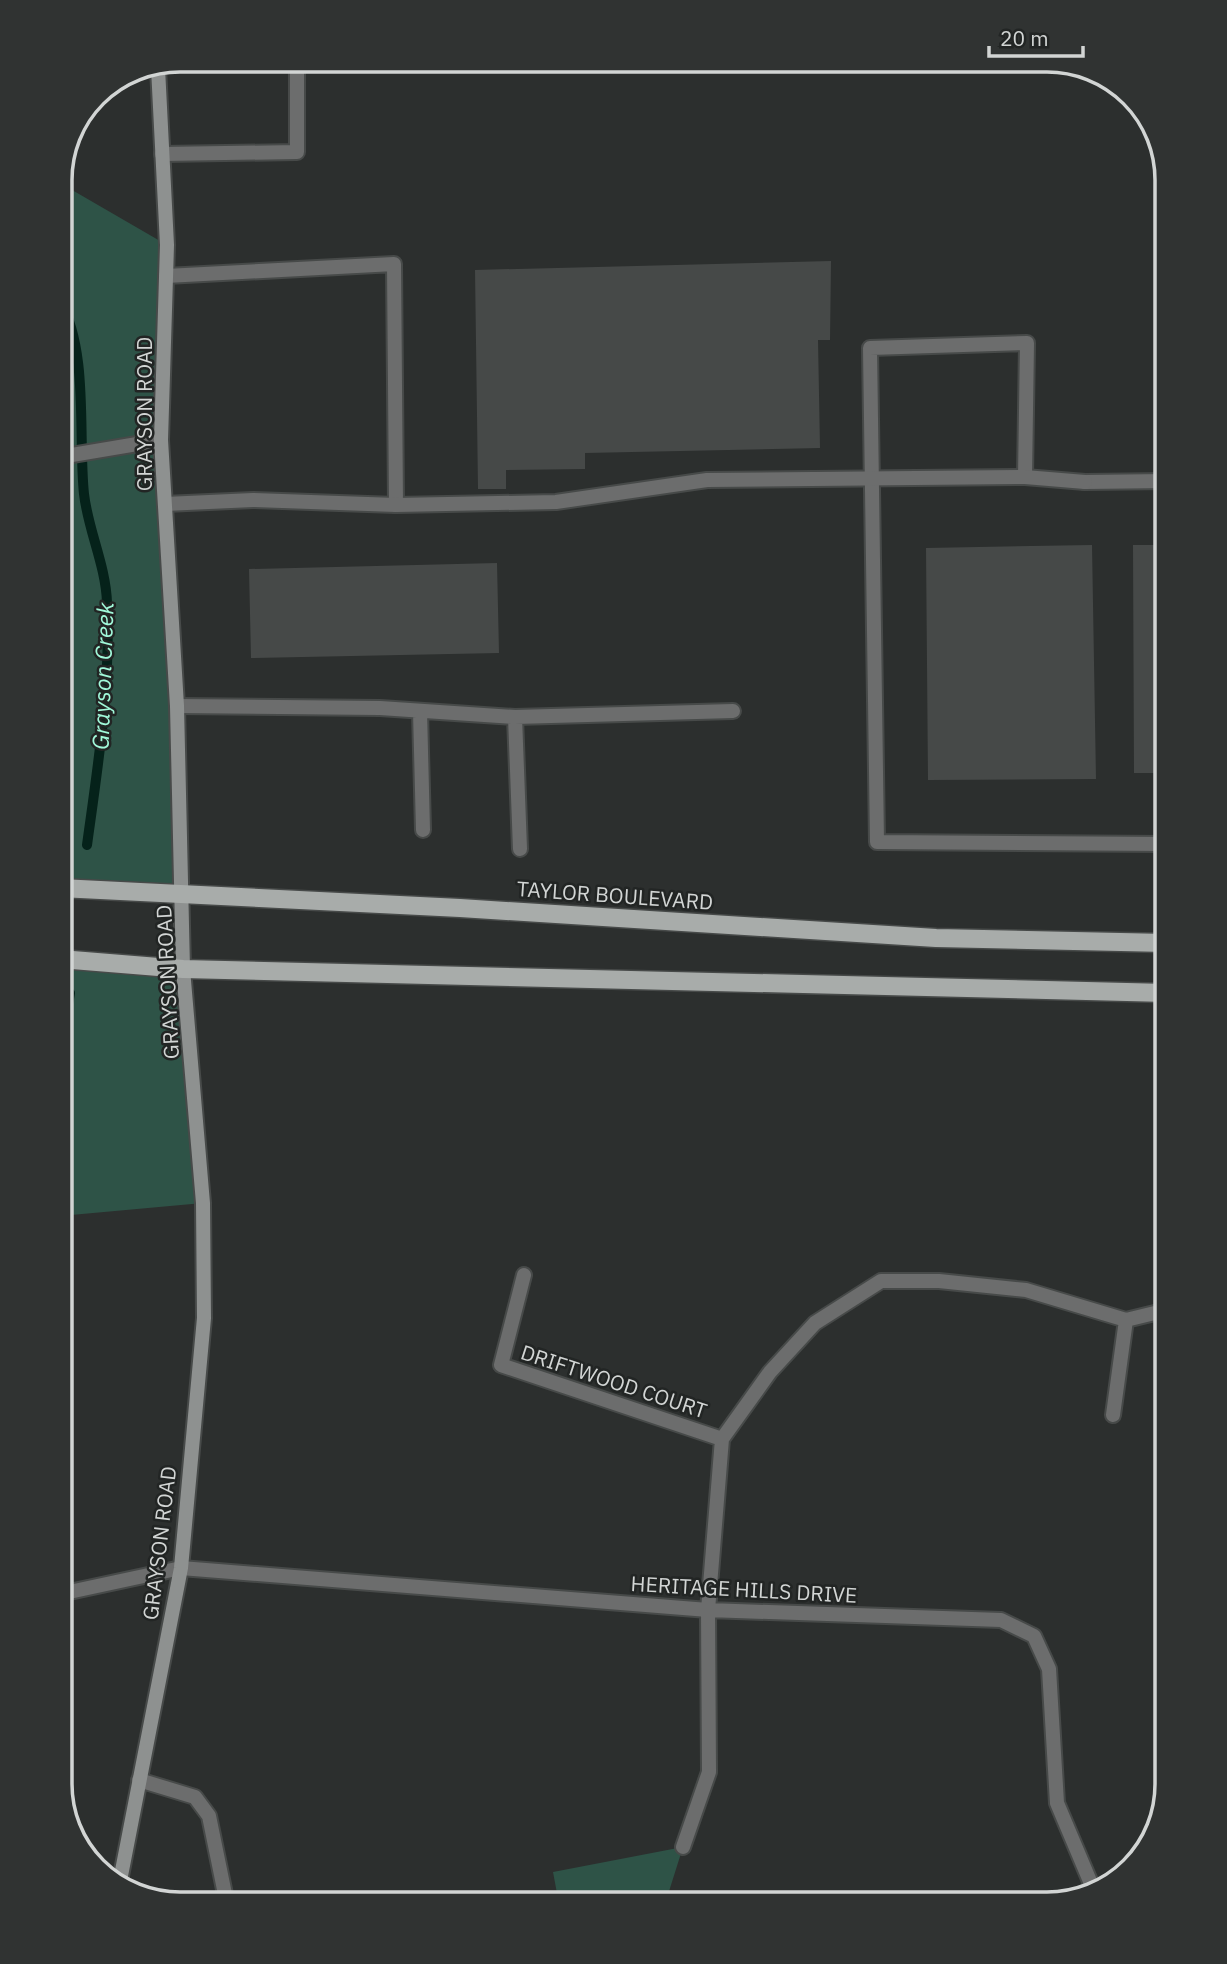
<svg xmlns="http://www.w3.org/2000/svg" width="1227" height="1964" font-family="'IBM Plex Sans',sans-serif">
	<style>
		.green { fill: #2e5347 }
		.lines { fill: none; stroke-linecap: round; stroke-linejoin: round }
		.stream { stroke: #05221a; stroke-width: 10 }
		.building { fill: #464948 }
		.lane-casing { stroke: #474a49; stroke-width: 18 }
		.street-casing { stroke: #474a49; stroke-width: 18 }
		.secondary-casing { stroke: #474a49; stroke-width: 18 }
		.primary-casing { stroke: #474a49; stroke-width: 21 }
		.lane { stroke: #6c6d6d; stroke-width: 14 }
		.street { stroke: #6c6d6d; stroke-width: 14 }
		.secondary { stroke: #8e9190; stroke-width: 14 }
		.primary { stroke: #a8acaa; stroke-width: 18 }
		.labels { text-anchor: middle; dominant-baseline: central; stroke-width: 5; stroke-linejoin: round; paint-order: stroke }
		.street-label { font-size: 21px; fill: #d2d5d4; stroke: #222524 }
		.water-label { font-size: 23px; font-style: italic; fill: #a1f9da; stroke: #222524 }
		.rim { fill: none; stroke: #d2d5d4; stroke-width: 3.5 }
	</style>
	<rect width="100%" height="100%" fill="#2c2f2e"/>
	<!-- green -->
	<path class="green" d="M 60,183 L 167,245 L 161,440 L 184,894 L 60,888 Z
		M 60,959 L 183,969 L 203,1203 L 60,1216 Z
		M 683,1847 L 665,1904 L 559,1904 L 553,1872 Z"/>
	<g class="lines">
		<!-- stream -->
		<path class="stream" d="M 60,301 C 89,351 78,437 84,494 C 88,530 106,566 107,603 C 111,684 98,765 87,845
			M 60,1048 L 70,993"/>
	</g>
	<!-- building -->
	<path class="building" d="M 831,261 L 830,340 L 818,340 L 820,448 L 585,453 L 585,469 L 506,470 L 506,489 L 478,489 L 475,270 Z
		M 1092,545 L 1096,779 L 928,780 L 926,548 Z
		M 1133,545 L 1167,545 L 1167,773 L 1134,773 Z
		M 497,563 L 499,653 L 251,658 L 249,569 Z"/>
	<g class="lines">
		<defs>
			<path id="lane" d="M 162,154 L 297,152 L 297,67
				M 166,276 L 394,264 L 396,505
				M 1025,477 L 1027,343 L 870,348 L 877,842 L 1167,844
				M 1085,482 L 1167,481
				M 177,706 L 380,708 L 515,717 L 520,849
				M 420,711 L 423,830
				M 515,717 L 733,711"/>
			<path id="street" d="M 60,457 L 161,440
				M 165,504 L 253,500 L 396,505 L 556,502 L 707,480 L 1025,477 L 1085,482
				M 524,1275 L 501,1365 L 722,1439
				M 1113,1415 L 1126,1320
				M 60,1594 L 181,1568 L 708,1610 L 1001,1620 L 1034,1636 L 1049,1669 L 1057,1803 L 1095,1893
				M 139,1780 L 195,1797 L 209,1816 L 227,1904
				M 683,1847 L 709,1772 L 708,1610 L 722,1439 L 770,1372 L 815,1323 L 881,1281 L 939,1281 L 1026,1290 L 1126,1320 L 1167,1310"/>
			<path id="secondary" d="M 119,1886 L 181,1568 L 204,1318 L 203,1203 L 183,969 L 177,706 L 161,440 L 167,245 L 158,68"/>
			<path id="primary" d="M 60,888 L 460,908 L 936,938 L 1167,943
				M 60,959 L 183,969 L 1167,993"/>
		</defs>
		<!-- lane casing -->
		<use href="#lane" class="lane-casing"/>
		<!-- street casing -->
		<use href="#street" class="street-casing"/>
		<!-- secondary casing -->
		<use href="#secondary" class="secondary-casing"/>
		<!-- primary casing -->
		<use href="#primary" class="primary-casing"/>
		<!-- lane -->
		<use href="#lane" class="lane"/>
		<!-- street -->
		<use href="#street" class="street"/>
		<!-- secondary -->
		<use href="#secondary" class="secondary"/>
		<!-- primary -->
		<use href="#primary" class="primary"/>
	</g>
	<g class="labels">
		<!-- street labels -->
		<g class="street-label">
			<text transform="translate(144 414) rotate(-90)">GRAYSON ROAD</text>
			<text transform="translate(615 895) rotate(4)">TAYLOR BOULEVARD</text>
			<text transform="translate(167 982) rotate(-93)">GRAYSON ROAD</text>
			<text transform="translate(614 1381) rotate(18)">DRIFTWOOD COURT</text>
			<text transform="translate(159 1543) rotate(-83)">GRAYSON ROAD</text>
			<text transform="translate(744 1589) rotate(3)">HERITAGE HILLS DRIVE</text>
		</g>
		<!-- water labels -->
		<g class="water-label">
			<text transform="translate(102 676) rotate(-88)">Grayson Creek</text>
		</g>
	</g>
	<!-- crop -->
	<path d="M0 0H1227V1964H0ZM180 72H1047A108 108 0 0 1 1155 180V1784A108 108 0 0 1 1047 1892H180A108 108 0 0 1 72 1784V180A108 108 0 0 1 180 72Z" fill="#303332" fill-rule="evenodd"/>
	<path class="rim" d="M180 72H1047A108 108 0 0 1 1155 180V1784A108 108 0 0 1 1047 1892H180A108 108 0 0 1 72 1784V180A108 108 0 0 1 180 72Z"/>
	<!-- scale -->
	<path d="M989 46v10h94v-10" fill="none" stroke="#d2d5d4" stroke-width="3.5"/>
	<text x="1000" y="46" font-size="21" fill="#d2d5d4" stroke="#222524" stroke-width="5" paint-order="stroke">20 m</text>
</svg>
